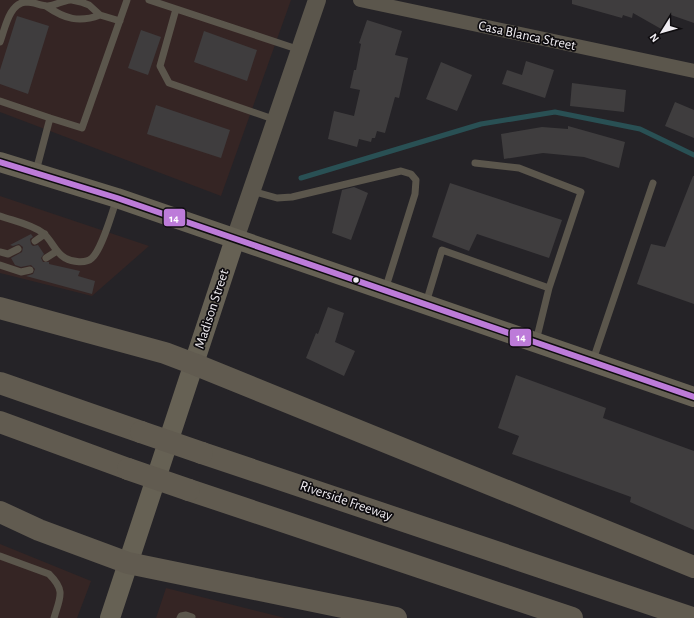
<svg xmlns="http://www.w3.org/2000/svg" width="694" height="618" font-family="'Alegreya Sans',sans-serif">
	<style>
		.commercial { fill: #352524 }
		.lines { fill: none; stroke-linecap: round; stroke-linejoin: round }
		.stream { stroke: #295054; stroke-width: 5 }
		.building { fill: #3f3d3e }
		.service { stroke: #5b564c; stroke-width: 7 }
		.minor { stroke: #5b564c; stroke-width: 14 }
		.tertiary { stroke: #5b564c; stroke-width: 18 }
		.secondary { stroke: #666154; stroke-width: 20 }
		.motorway { stroke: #615b50; stroke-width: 22 }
		.motorway-bridge { stroke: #615b50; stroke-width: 22 }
		.bus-1-casing { stroke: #0e0c0f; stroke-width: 9 }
		.bus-1 { stroke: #bd7bd9; stroke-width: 6 }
		.bus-dot { fill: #efecf1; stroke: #0e0c0f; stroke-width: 1.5 }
		.labels { text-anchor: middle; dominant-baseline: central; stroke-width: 3.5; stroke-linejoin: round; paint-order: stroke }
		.street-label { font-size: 14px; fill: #efecf1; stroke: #0e0c0f }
		.line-badge { stroke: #0e0c0f; stroke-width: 1.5 }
		.badge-label { font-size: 11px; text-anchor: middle; font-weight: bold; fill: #fff }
	</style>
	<rect width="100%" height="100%" fill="#252327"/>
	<!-- commercial -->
	<path class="commercial" d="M 0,0 L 291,0 L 221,196 L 0,112 Z
		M 0,196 L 149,246 L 92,296 L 0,273 Z
		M 0,544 L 91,581 L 77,618 L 0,618 Z
		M 166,588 L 285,618 L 156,618 Z"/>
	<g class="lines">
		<!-- stream -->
		<path class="stream" d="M 301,178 L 481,124 L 555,112 L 640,129 L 694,155"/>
	</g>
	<!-- building -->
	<path class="building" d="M 572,0 L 694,0 L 694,23 L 671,15 L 663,30 L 633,13 L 632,18 L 623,15 L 622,18 L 572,4 Z
		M 17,16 L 49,26 L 28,94 L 0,84 L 0,70 Z
		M 367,20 L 402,31 L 395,55 L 408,58 L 399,98 L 395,97 L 385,133 L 377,131 L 375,138 L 372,138 L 371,142 L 359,139 L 357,147 L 328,139 L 334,111 L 354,116 L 360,90 L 350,88 L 354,70 L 356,70 L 361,44 L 359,43 Z
		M 141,30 L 161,37 L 148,75 L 128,68 Z
		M 204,31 L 257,50 L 247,81 L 194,62 Z
		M 526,61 L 554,70 L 545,98 L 502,84 L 507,70 L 522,75 Z
		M 441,62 L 472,75 L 457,111 L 426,99 Z
		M 572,83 L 626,90 L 624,112 L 570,106 Z
		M 675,102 L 694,110 L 694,138 L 665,126 Z
		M 156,105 L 230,130 L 221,158 L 147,134 Z
		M 568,126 L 625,142 L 619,168 L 584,157 L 543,153 L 504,159 L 501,134 L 542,127 L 568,129 Z
		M 693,176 L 694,176 L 694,304 L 637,284 L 651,244 L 665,247 Z
		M 450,183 L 562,220 L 549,258 L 477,234 L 469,251 L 432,237 Z
		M 354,187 L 368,193 L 351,240 L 332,233 L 342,190 Z
		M 31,234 L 33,237 L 30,239 L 31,244 L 33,246 L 38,245 L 44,254 L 41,258 L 43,262 L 49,262 L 49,264 L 80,271 L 78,276 L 95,281 L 92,294 L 26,276 L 33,274 L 35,269 L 31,265 L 21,267 L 15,265 L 11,258 L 22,252 L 23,247 L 19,244 L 13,246 L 10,245 Z
		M 328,307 L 344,313 L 335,342 L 355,351 L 344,376 L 306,358 L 316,333 L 318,334 Z
		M 516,375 L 606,408 L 603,418 L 694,451 L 694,530 L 630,502 L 631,497 L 512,454 L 519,436 L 498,428 Z"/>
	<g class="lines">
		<!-- service -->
		<path class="service" d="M 72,0 L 81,2 L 89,5 L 100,15 L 120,21
			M 149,0 L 300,50
			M 46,6 C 65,19 79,23 100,15
			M 176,9 L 160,66 L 169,83 L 276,120
			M 0,42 C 5,29 9,3 26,2 C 34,2 41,6 48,6 C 56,5 62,1 70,0
			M 0,101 L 50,118
			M 475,163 L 519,168 L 581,192 L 549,288 L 536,341
			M 36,171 L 50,118 L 82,128 L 127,0
			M 252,191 L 277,198 L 292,197 L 401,171 L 411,174 L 416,180 L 415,194 L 385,290
			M 0,216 C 14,221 31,224 43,233 C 52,240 55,253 65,258 C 72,262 86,264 92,258 C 102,249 112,213 117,198
			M 35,241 L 45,234
			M 0,252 L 8,254 L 18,249
			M 46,258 L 57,251
			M 0,265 L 21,272 L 30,270
			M 426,303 L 442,250 L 549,288
			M 593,360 L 653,183
			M 0,556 L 49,574 C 66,591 60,597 54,618
			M 180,618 L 181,616 L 186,615 L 192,617"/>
		<!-- minor -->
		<path class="minor" d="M 360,0 L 694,71"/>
		<!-- tertiary -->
		<path class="tertiary" d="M 235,239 L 317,0"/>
		<!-- secondary -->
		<path class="secondary" d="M 0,162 L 117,198 L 694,397
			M 110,618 L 235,239"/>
		<!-- motorway -->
		<path class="motorway" d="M 0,308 L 165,353 L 194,364 L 694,567
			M 0,383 L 141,432
			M 0,422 L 128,469
			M 202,453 L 692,618
			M 189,490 L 572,618
			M 0,512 L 39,530 L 128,563 L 396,618"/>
		<!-- motorway-bridge -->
		<path class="motorway-bridge" d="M 141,432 L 202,453
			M 128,469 L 189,490"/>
		<defs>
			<path id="bus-1" d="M 0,162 L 117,198 L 694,397"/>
		</defs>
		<!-- bus-1 casing -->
		<use href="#bus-1" class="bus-1-casing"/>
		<!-- bus-1 -->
		<use href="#bus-1" class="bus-1"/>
	</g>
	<!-- markers -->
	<circle class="bus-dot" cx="356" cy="280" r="3.5"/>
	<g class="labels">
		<!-- street labels -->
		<g class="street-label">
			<text transform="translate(527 36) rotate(12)">Casa Blanca Street</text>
			<text transform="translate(212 309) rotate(-72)">Madison Street</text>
			<text transform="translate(346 501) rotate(19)">Riverside Freeway</text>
		</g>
	</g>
	<g class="line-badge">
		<rect x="163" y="208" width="23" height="19" rx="4" fill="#bd7bd9"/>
		<rect x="509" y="328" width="23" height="19" rx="4" fill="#bd7bd9"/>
	</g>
	<g class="badge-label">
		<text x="174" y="222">14</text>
		<text x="521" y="341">14</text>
	</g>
	<!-- north arrow -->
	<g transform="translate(662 32) rotate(233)" stroke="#0e0c0f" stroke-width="3" paint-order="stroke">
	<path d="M0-3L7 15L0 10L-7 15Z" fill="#efecf1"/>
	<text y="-6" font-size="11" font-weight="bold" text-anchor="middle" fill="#efecf1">N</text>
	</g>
</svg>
